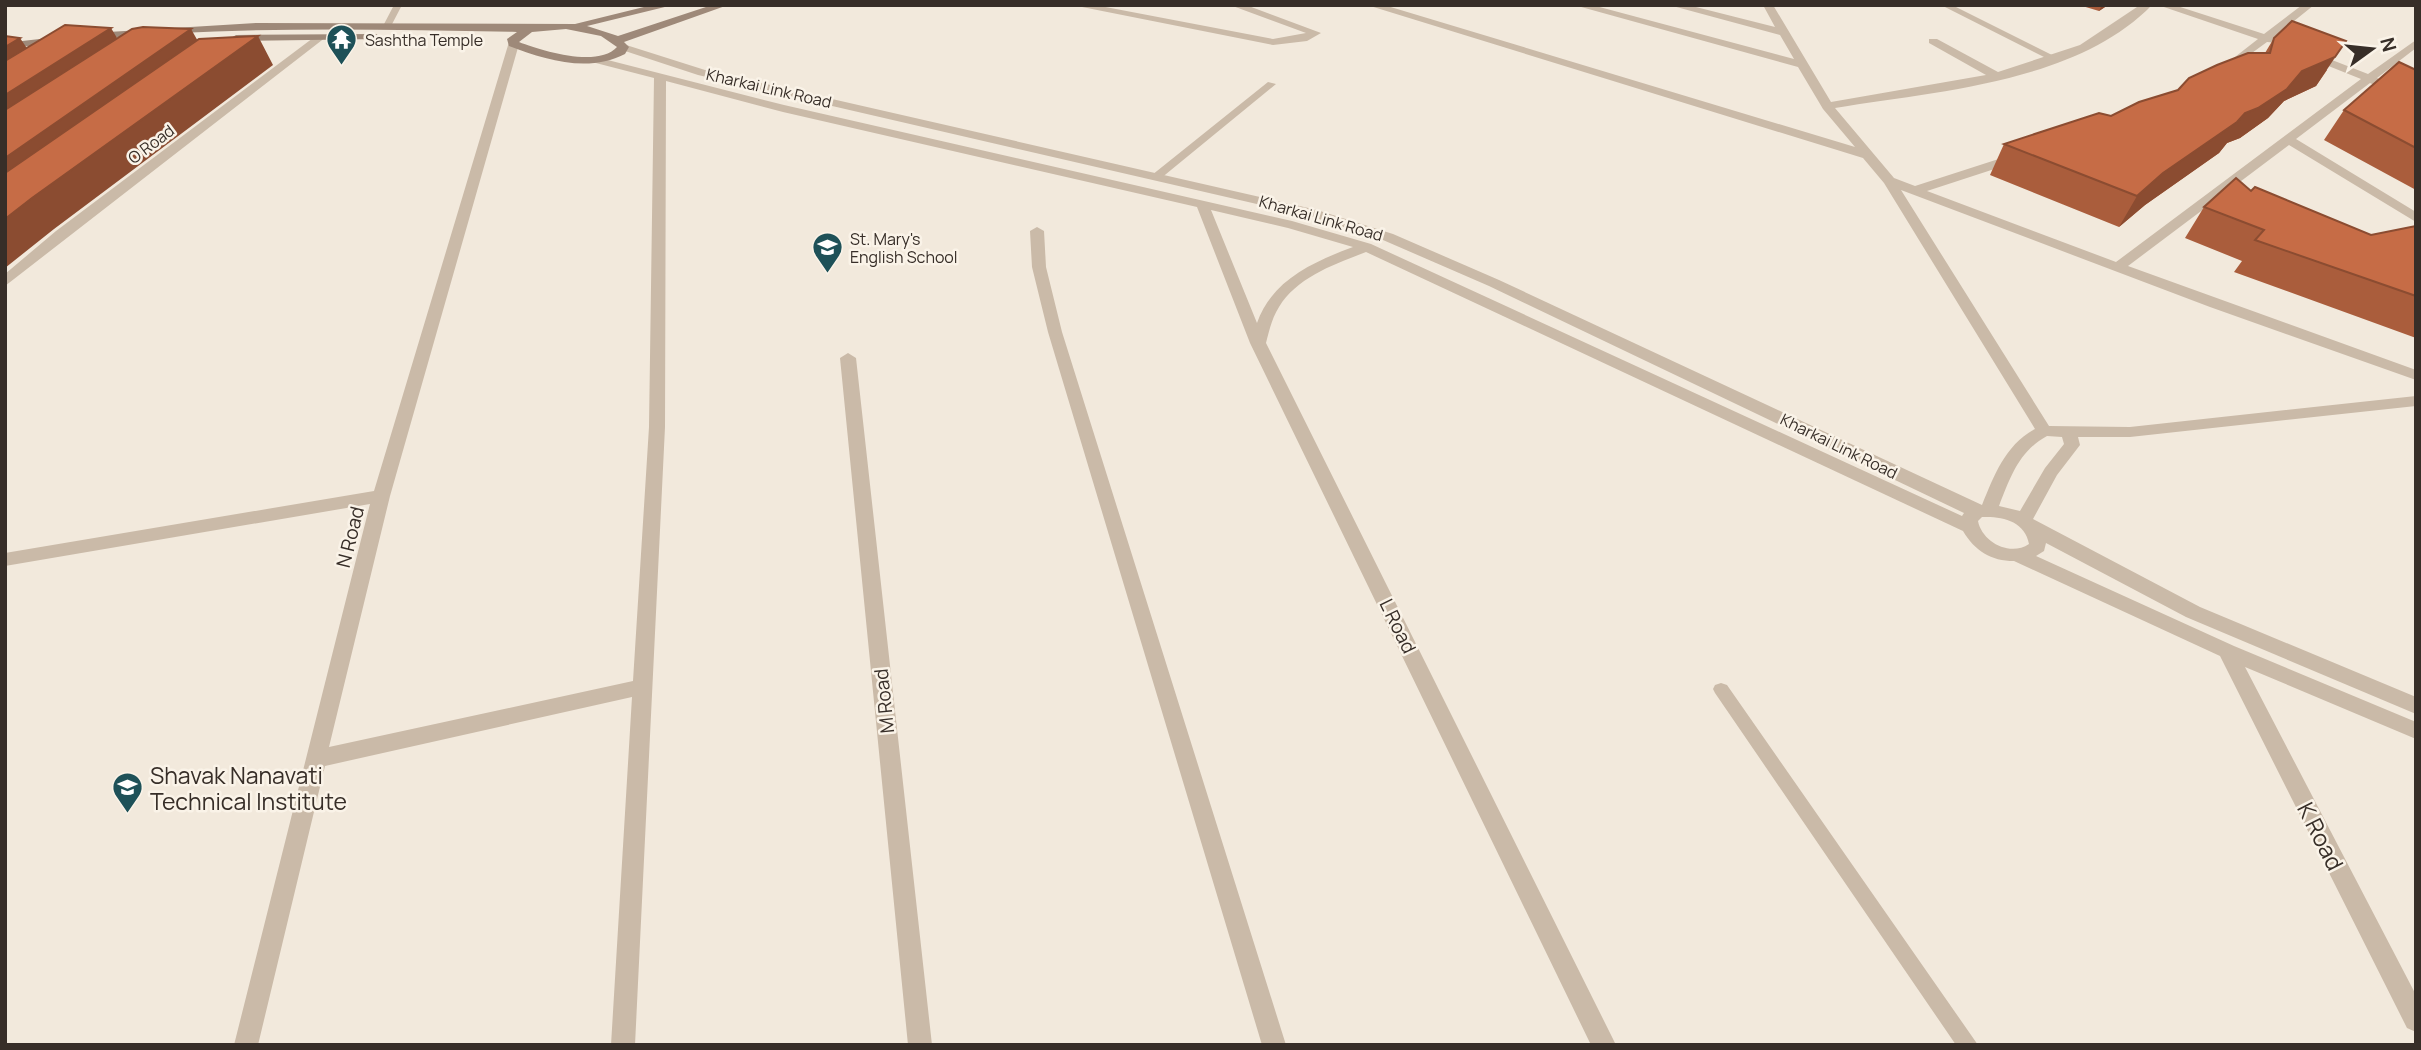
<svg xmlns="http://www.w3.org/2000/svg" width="2421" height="1050" font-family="Manrope,sans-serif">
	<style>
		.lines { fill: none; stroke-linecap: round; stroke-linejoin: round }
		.lane { fill: #cabaa8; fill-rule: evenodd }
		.street { fill: #cabaa8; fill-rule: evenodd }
		.secondary { fill: #9e8979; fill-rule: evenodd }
		.wall { fill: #aa5d3c }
		.shaded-wall { fill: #8b4c31 }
		.building { fill: #c66c46; stroke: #8b4c31; stroke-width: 2 }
		.labels { text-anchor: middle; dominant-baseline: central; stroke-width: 5; stroke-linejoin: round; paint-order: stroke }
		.far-poi-label { font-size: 16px; fill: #372e28; stroke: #faf3e8; text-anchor: start }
		.far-street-label { font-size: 16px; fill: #372e28; stroke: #faf3e8 }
		.street-label { font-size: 19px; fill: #372e28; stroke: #faf3e8 }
		.near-poi-label { font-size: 23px; fill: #372e28; stroke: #faf3e8; text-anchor: start }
		.near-street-label { font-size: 23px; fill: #372e28; stroke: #faf3e8 }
	</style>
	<rect width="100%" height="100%" fill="#f2e9dc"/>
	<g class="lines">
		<!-- lane -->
		<path class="lane" d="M 394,5 L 402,5 L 390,28 L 384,28 L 383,26 Z
			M 1941,5 L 1952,5 L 2060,59 L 2052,61 Z
			M 1268,82 L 1276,84 L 1160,179 L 1152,179 L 1152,175 Z
			M 1721,683 L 1727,685 L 1978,1045 L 1956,1045 L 1715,693 L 1713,689 L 1715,685 Z"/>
		<!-- street -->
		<path class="street" d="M 1072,5 L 1095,5 L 1273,39 L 1306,33 L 1230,5 L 1246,5 L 1321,33 L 1307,41 L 1273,45 Z
			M 1367,5 L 1384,5 L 1855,147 L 1823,109 L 1798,67 L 1574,5 L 1592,5 L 1794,59 L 1780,35 L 1669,5 L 1688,5 L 1775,27 L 1763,5 L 1773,5 L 1831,102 L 1986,75 L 1929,43 L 1929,39 L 1937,39 L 1998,72 L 2080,45 L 2140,5 L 2152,5 C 2076,83 1937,91 1835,108 L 1894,178 L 1915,186 L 2011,155 L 2019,155 L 2019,161 L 1927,191 L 2116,262 L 2361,79 L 2306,57 L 2306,53 L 2314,53 L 2368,74 L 2416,40 L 2416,48 L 2377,78 L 2416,96 L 2416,104 L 2370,83 L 2296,139 L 2416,212 L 2416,222 L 2289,145 L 2128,266 L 2416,370 L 2416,380 L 2210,307 L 1901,190 L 2049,426 L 2130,427 L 2416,396 L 2416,406 L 2130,437 L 2078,437 L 2080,445 L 2057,475 L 2033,519 L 2200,607 L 2416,697 L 2416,714 L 2186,617 L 2046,543 L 2044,551 L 2036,556 L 2234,646 L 2416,722 L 2416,739 L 2245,667 L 2416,995 L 2416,1032 L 2407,1028 L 2220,656 L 2014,561 C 1991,561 1975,551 1963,531 L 1366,252 C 1335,264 1297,277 1279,307 C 1272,318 1269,331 1266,343 L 1616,1045 L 1591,1045 L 1250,343 L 1197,207 L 783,112 L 666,81 L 665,427 L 635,1045 L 611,1045 L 632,697 L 325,766 L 258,1045 L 234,1045 L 370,504 L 5,566 L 5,553 L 374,491 L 509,42 L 519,44 L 390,496 L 329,747 L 633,681 L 649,427 L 654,78 L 592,62 L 590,60 L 596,57 L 784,105 L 1292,221 L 1371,244 L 1962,516 L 1964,513 L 1489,286 L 1383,240 L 1313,217 L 698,75 L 619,49 L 619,45 L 623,44 L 705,70 L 1317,210 L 1393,234 L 1499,280 L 1982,505 C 1994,476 2005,445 2035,429 L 1884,183 L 1863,158 ZM 1211,210 L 1288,228 L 1353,247 C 1313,262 1272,280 1257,323 ZM 2047,436 L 2062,437 L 2064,444 L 2045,468 L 2020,511 L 1999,506 C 2010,478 2019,451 2047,436 ZM 1982,517 C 2002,516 2025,521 2029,544 C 2010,557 1982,542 1978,521 Z
			M 2158,5 L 2174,5 L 2264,34 L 2302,5 L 2314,5 L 2274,37 L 2280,41 L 2278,43 L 2267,42 L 2230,69 L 2224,66 L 2226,64 L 2258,39 Z
			M 317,35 L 326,37 L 5,286 L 5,274 L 56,231 Z
			M 1037,227 L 1044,231 L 1046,267 L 1062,332 L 1286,1045 L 1262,1045 L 1048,332 L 1032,267 L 1030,231 Z
			M 848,353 L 856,358 L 932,1045 L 908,1045 L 840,358 Z"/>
		<!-- secondary -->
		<path class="secondary" d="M 652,5 L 673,5 L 587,26 L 618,36 L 712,5 L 728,5 L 624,42 L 629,47 L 625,54 C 589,73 545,60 509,46 L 507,39 L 517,32 C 375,29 234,26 92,39 L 87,36 L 92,33 L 256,23 L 575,24 ZM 566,29 L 601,36 L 617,47 C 598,68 542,51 519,42 L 532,32 Z
			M 376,34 L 381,37 L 380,39 L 236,41 L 231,38 L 236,35 Z
			M 57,37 L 63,40 L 61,42 L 5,49 L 5,43 Z"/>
	</g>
	<!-- wall -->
	<path class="wall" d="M 2079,5 L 2108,5 L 2099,11 Z
		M 2274,38 L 2327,70 L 2316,86 L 2284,101 L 2268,118 L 2240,138 L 2227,143 L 2219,153 L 2145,205 L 2119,227 L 1990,175 L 2004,144 L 2111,116 L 2178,90 L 2265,53 Z
		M 2416,70 L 2416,190 L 2324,140 L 2344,110 Z
		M 2251,191 L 2371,235 L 2416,226 L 2416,338 L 2234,272 L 2242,261 L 2185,238 L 2204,207 Z"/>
	<!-- shaded-wall -->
	<path class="shaded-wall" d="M 2102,5 L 2108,5 L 2099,11 Z
		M 111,28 L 128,56 L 5,138 L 5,95 Z
		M 191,29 L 207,57 L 5,204 L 5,158 Z
		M 258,36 L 273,65 L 54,229 L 5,268 L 5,219 L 32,198 Z
		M 20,38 L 39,66 L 5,89 L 5,47 Z
		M 2346,41 L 2316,86 L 2284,101 L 2268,118 L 2240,138 L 2227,143 L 2219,153 L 2145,205 L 2119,227 L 2137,196 L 2163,173 L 2302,71 Z"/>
	<!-- building -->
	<path class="building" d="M 2292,21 L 2346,41 L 2335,57 L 2302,71 L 2287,89 L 2258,108 L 2245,113 L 2237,122 L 2163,173 L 2137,196 L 2004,144 L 2099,113 L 2111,116 L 2139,102 L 2178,90 L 2189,78 L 2217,65 L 2248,53 L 2270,53 L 2274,38 Z
		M 65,25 L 111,28 L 5,95 L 5,61 Z
		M 143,27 L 191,29 L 5,158 L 5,110 L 132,29 Z
		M 5,36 L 20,38 L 5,47 Z
		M 258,36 L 32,198 L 5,219 L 5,173 L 199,39 Z
		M 2399,62 L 2416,70 L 2416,148 L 2344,110 Z
		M 2236,178 L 2251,191 L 2255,187 L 2371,235 L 2416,226 L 2416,296 L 2255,240 L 2264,230 L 2204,207 Z"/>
	<!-- icons -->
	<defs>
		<symbol id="temple-pin" viewBox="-11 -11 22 30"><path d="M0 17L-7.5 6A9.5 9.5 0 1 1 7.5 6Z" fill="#1e5158" stroke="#faf3e8"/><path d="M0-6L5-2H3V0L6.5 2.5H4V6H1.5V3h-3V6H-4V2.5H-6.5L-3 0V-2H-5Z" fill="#fff"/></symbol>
		<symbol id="school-pin" viewBox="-11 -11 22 30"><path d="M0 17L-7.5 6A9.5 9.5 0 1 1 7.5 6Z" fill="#1e5158" stroke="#faf3e8"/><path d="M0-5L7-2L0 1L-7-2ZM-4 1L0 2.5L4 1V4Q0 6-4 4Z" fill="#fff"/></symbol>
	</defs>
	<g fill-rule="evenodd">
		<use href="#temple-pin" x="324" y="22" width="35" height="47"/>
		<use href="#school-pin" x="810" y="230" width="35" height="47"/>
		<use href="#school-pin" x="110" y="770" width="35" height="47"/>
	</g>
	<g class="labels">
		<!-- far-poi labels -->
		<g class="far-poi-label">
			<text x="365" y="40">Sashtha Temple</text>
			<text x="850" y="239">St. Mary's<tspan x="850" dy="18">English School</tspan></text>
		</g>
		<!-- far-street labels -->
		<g class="far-street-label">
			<text transform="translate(769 88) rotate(13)">Kharkai Link Road</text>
			<text transform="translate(151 144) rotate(-37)">O Road</text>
			<text transform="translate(1321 218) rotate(16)">Kharkai Link Road</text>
			<text transform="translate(1839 446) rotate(26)">Kharkai Link Road</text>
		</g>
		<!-- street labels -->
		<g class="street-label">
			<text transform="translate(350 537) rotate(-76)">N Road</text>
			<text transform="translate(1398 626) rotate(64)">L Road</text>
			<text transform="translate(884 701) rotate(-96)">M Road</text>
		</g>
		<!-- near-poi labels -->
		<g class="near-poi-label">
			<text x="150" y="775">Shavak Nanavati<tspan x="150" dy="26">Technical Institute</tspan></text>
		</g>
		<!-- near-street labels -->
		<g class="near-street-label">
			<text transform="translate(2321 836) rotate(63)">K Road</text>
		</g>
	</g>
	<!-- border -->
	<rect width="2421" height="1050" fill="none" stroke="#372e28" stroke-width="14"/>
	<!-- north arrow -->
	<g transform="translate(2372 49) rotate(75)" stroke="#faf3e8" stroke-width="5" paint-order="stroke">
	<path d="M0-5L12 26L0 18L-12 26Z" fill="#372e28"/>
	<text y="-10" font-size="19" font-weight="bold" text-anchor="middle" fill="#372e28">N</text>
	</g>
</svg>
